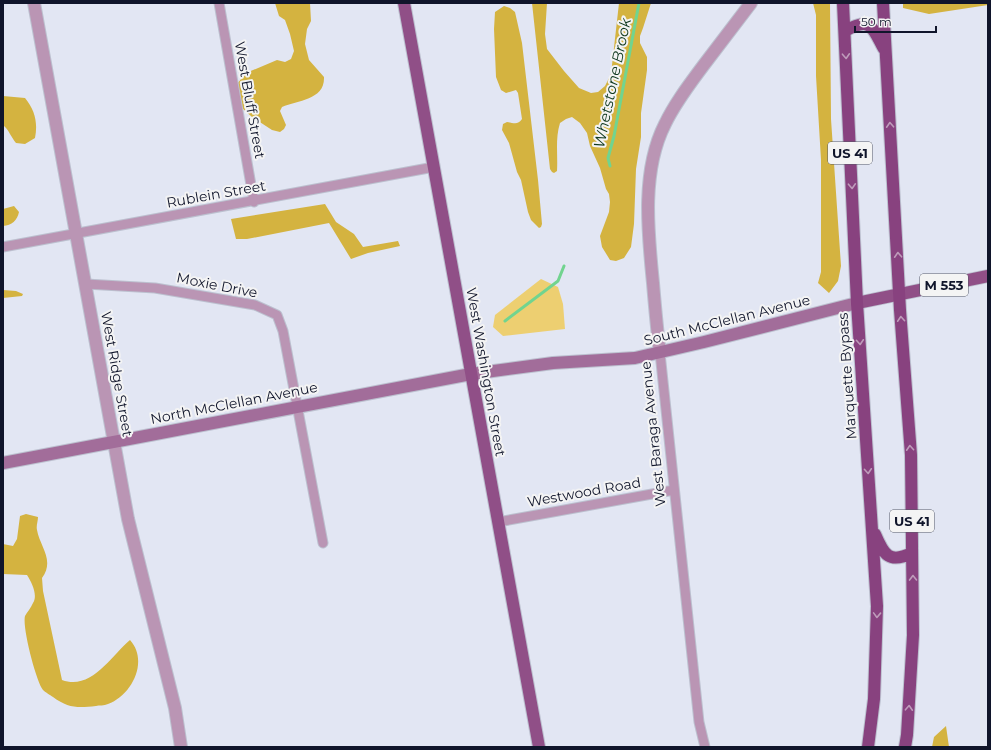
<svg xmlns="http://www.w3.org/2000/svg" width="991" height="750" font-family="Montserrat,sans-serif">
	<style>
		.green { fill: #edcf71 }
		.forest { fill: #d4b340 }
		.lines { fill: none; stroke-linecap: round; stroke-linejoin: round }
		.stream { stroke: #71d48f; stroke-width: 3 }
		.minor-casing { stroke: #bcc0cf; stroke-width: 11 }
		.tertiary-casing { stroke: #bcc0cf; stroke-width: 14 }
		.secondary-casing { stroke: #bcc0cf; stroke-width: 14 }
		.primary-casing { stroke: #bcc0cf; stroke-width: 14 }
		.trunk-casing { stroke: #bcc0cf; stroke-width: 14 }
		.minor { stroke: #ba95b4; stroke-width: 9 }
		.tertiary { stroke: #ba95b4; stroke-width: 12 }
		.secondary { stroke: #a26d9a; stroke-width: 12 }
		.primary { stroke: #904f87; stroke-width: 12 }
		.trunk { stroke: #88427f; stroke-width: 12 }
		.oneway { stroke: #be9bba }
		.labels { text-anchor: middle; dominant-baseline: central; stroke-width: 4; stroke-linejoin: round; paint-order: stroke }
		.shield { fill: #f4f4f4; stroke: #545867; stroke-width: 1 }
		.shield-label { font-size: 13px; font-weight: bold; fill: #10152b }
		.street-label { font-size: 14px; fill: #10152b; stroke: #f4f4f4 }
		.water-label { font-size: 15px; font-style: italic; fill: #10391f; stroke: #f4f4f4 }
	</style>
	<rect width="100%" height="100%" fill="#e2e6f3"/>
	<!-- green -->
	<path class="green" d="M 541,279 L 558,287 L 563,304 L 565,329 L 503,336 L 493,327 L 495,315 Z"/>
	<!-- forest -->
	<path class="forest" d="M 275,3 L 310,3 L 311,21 L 307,29 L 305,44 L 309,60 L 324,77 C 325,100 298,100 282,107 L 280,111 L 286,125 L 284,129 L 280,132 L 272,130 L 252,117 L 242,108 L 237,84 L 246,73 L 277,60 L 285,62 L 291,59 L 294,51 L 290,34 L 285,20 L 279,16 Z
		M 532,3 L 547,3 L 545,34 L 547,49 L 564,71 L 579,88 L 591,93 L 598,92 L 605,86 L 611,74 L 619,3 L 651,3 L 643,28 L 640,36 L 640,43 L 647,57 L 647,70 L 641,113 L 641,137 L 636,169 L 634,224 L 631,247 L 624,258 L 616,261 L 610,260 L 602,247 L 600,236 L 609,212 L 610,202 L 609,194 L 606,189 L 600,168 L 590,146 L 587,133 L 580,123 L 572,117 L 566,119 L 560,123 C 555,139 558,155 557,171 L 554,173 L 552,172 L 550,169 Z
		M 813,3 L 830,3 L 831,119 L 841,266 L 838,281 L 829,293 L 818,283 L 821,272 L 821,160 L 816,76 L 816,15 Z
		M 903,3 L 988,3 L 988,5 L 929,14 L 903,8 Z
		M 504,6 L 510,8 L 515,12 L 522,43 L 538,180 L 542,224 L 541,227 L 539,228 L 531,220 L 528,212 L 521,180 L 517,172 L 509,143 L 502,130 L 503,124 L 507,122 C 514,123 518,125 522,119 L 518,93 L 516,90 L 506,93 L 501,90 L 496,77 L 494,29 L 495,12 Z
		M 3,96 L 25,98 C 35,110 38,123 35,138 L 25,144 L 16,143 C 11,137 9,130 3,125 Z
		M 325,204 L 336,222 L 354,234 L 363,247 L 398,241 L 400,246 L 368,253 L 351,259 L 329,223 L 247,239 L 236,239 L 231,219 Z
		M 14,206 L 19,212 C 17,221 12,225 3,226 L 3,209 Z
		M 3,290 L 16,291 L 23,294 L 22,296 L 3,298 Z
		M 26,514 L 38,517 C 38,521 36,526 37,530 C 40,547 55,560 42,578 L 43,591 L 62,680 C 91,691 111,656 130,640 C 149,661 132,695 108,704 C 104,706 99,705 96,706 C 77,708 68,708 53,697 C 50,695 45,692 43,690 C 36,681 22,627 25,616 C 27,612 31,608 33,603 C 38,595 32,583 27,575 L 3,574 L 3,544 L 13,546 L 17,539 L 20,516 Z
		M 946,726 L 949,747 L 932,747 L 934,737 Z"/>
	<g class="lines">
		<!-- stream -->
		<path class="stream" d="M 610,166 L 608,158 L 614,136 L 639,3
			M 505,321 L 558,281 L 564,266"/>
		<defs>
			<path id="minor" d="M 219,3 L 254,202
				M 3,247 L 434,167
				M 86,284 L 155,288 L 255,305 L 277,315 L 283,331 L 323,543
				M 660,353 L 699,722 L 705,747
				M 498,522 L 674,490"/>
			<path id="tertiary" d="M 34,3 L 128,519 L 175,708 L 181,747
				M 660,353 C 657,330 655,307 653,283 C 648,233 641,171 665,124 C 675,103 689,85 703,66 C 719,45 735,24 751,3"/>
			<path id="secondary" d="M 3,463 L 471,374 L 553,363 L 635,358 L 704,342 L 857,303"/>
			<path id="primary" d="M 404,3 L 539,747
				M 857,303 L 988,276"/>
			<path id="trunk" d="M 843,3 L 857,303 L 877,606 L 874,699 L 868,747
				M 883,3 L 900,310 L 911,455 L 913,635 L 907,735 L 905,747
				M 845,31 C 871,16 872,27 884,49
				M 875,534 C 884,555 889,564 912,553"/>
		</defs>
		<!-- minor casing -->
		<use href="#minor" class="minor-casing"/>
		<!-- tertiary casing -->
		<use href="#tertiary" class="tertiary-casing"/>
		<!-- secondary casing -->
		<use href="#secondary" class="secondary-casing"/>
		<!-- primary casing -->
		<use href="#primary" class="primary-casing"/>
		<!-- trunk casing -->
		<use href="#trunk" class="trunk-casing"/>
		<!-- minor -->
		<use href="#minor" class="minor"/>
		<!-- tertiary -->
		<use href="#tertiary" class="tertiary"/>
		<!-- secondary -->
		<use href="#secondary" class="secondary"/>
		<!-- primary -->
		<use href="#primary" class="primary"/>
		<!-- trunk -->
		<use href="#trunk" class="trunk"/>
	</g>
	<!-- one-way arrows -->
	<defs><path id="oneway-chevron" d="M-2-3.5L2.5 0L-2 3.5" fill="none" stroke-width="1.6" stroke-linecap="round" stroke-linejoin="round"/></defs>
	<g class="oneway">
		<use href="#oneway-chevron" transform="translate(846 56) rotate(87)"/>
		<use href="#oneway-chevron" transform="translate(890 125) rotate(-93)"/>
		<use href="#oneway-chevron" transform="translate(852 186) rotate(87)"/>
		<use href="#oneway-chevron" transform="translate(898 255) rotate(-93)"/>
		<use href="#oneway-chevron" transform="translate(901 319) rotate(-94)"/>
		<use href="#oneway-chevron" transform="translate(860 342) rotate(86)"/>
		<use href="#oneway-chevron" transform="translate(910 448) rotate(-94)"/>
		<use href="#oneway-chevron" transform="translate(868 471) rotate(86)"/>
		<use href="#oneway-chevron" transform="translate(913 578) rotate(-91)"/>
		<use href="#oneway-chevron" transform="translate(877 615) rotate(92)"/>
		<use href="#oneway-chevron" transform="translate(909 708) rotate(-87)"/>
	</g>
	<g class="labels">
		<!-- shield labels -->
		<g class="shield">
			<rect x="828" y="142" width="44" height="22" rx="3"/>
			<rect x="920" y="274" width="48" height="22" rx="3"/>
			<rect x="890" y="510" width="44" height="22" rx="3"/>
		</g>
		<g class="shield-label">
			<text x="850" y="153">US 41</text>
			<text x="944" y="285">M 553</text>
			<text x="912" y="521">US 41</text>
		</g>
		<!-- street labels -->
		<g class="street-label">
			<text transform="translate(250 100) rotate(80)">West Bluff Street</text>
			<text transform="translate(216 194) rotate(-10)">Rublein Street</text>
			<text transform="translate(217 285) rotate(11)">Moxie Drive</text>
			<text transform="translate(727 320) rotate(-14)">South McClellan Avenue</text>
			<text transform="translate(486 372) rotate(80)">West Washington Street</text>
			<text transform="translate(117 374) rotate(80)">West Ridge Street</text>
			<text transform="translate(847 376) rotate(-94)">Marquette Bypass</text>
			<text transform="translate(234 403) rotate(-11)">North McClellan Avenue</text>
			<text transform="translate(653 434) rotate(-96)">West Baraga Avenue</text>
			<text transform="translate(584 492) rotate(-10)">Westwood Road</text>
		</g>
		<!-- water labels -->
		<g class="water-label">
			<text transform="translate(612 83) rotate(-78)">Whetstone Brook</text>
		</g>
	</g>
	<!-- border -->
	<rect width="991" height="750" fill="none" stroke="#10152b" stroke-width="8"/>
	<!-- scale -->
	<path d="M855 26v6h81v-6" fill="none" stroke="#10152b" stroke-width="2"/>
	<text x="861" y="26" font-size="12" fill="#10152b" stroke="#f4f4f4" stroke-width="3" paint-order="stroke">50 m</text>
</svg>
